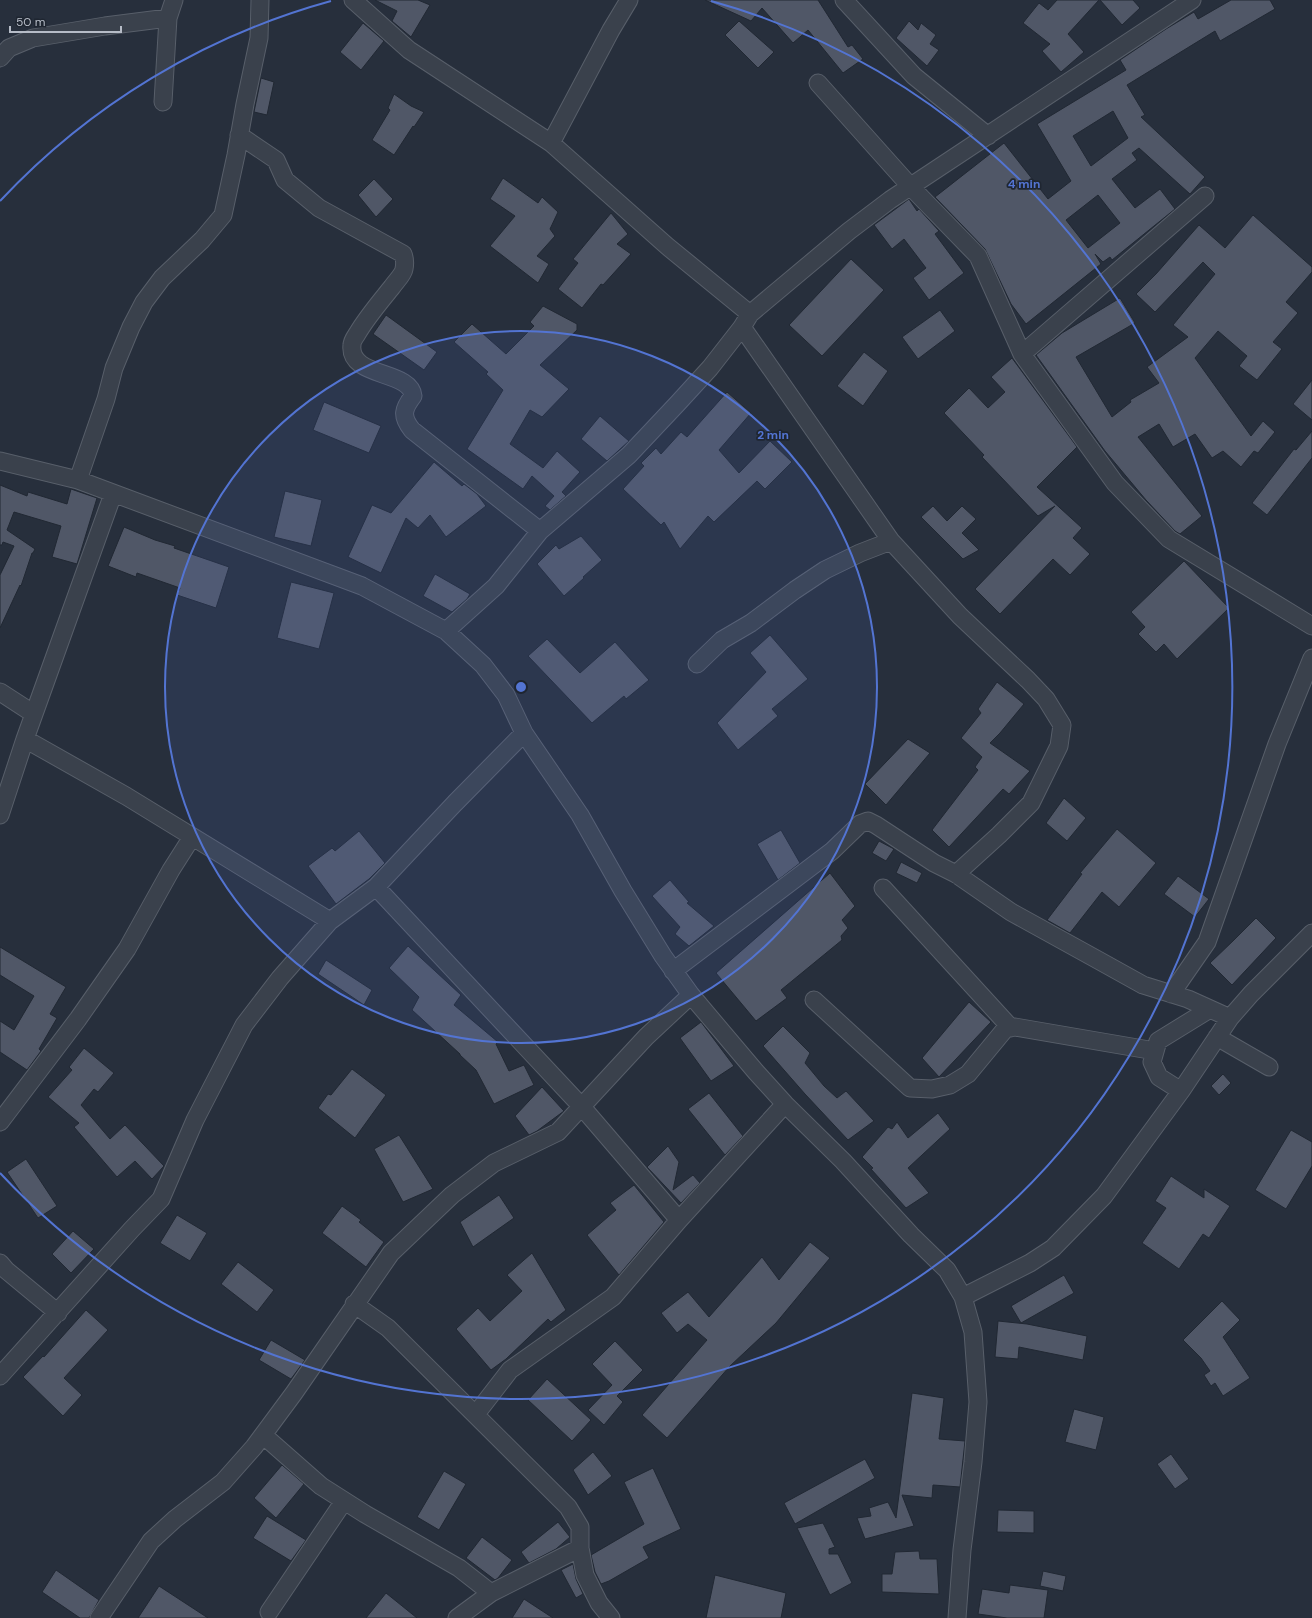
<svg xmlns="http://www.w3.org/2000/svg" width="1312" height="1618" font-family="'DM Sans',sans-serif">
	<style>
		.building { fill: #505767; stroke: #212833; fill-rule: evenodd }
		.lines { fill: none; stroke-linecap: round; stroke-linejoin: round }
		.minor-casing { stroke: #585f6a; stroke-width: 19 }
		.minor { stroke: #3a414c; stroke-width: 17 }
		.ring { fill: none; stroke: #5374d2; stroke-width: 2 }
		.centre { fill: #5374d2; stroke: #1f2631; stroke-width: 2 }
		.ring-label { font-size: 12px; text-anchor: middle; font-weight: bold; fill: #5374d2; stroke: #1f2631; stroke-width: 3.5; stroke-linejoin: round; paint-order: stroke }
	</style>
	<rect width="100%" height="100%" fill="#272f3c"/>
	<!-- building -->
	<path class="building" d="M 375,0 L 418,0 L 430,5 L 411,37 L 392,21 L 397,11 Z
		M 705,0 L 818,0 L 848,47 L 852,45 L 863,59 L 843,73 L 808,30 L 793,43 L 762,8 L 751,21 Z
		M 1057,0 L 1099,0 L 1068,34 L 1084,52 L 1061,72 L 1042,51 L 1050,44 L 1023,23 L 1039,3 L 1048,10 Z
		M 1100,0 L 1133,0 L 1140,8 L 1122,25 Z
		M 1231,0 L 1270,0 L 1275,9 L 1220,41 L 1215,31 L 1127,85 L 1145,115 L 1141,117 L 1205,177 L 1190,194 L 1139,148 L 1132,153 L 1137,160 L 1112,179 L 1135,208 L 1160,189 L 1175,209 L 1112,260 L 1110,257 L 1103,262 L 1095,254 L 1101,264 L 1026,324 L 1011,304 L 985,249 L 935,197 L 1004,143 L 1048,199 L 1071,181 L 1037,124 L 1126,70 L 1120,60 L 1166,29 L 1194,12 L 1198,19 ZM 1113,111 L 1128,138 L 1091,166 L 1073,136 ZM 1098,195 L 1120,223 L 1088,248 L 1066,220 Z
		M 739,21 L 774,52 L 758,68 L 725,35 Z
		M 909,21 L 918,30 L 921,23 L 936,35 L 930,44 L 939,50 L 927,66 L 896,38 Z
		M 363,23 L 384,41 L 361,70 L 340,52 Z
		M 261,78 L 274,82 L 267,115 L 254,112 Z
		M 394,94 L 411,106 L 424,112 L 414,127 L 413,126 L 394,155 L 372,140 L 390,110 L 388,108 Z
		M 503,178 L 538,203 L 542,197 L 558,212 L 550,229 L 555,236 L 537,256 L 549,264 L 538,283 L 490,246 L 515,216 L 490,199 Z
		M 374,179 L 393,199 L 376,217 L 358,195 Z
		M 909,199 L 917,211 L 919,209 L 939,231 L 935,234 L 964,273 L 929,300 L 913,278 L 926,268 L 904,239 L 892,249 L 874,225 Z
		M 611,213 L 628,234 L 617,244 L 631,254 L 603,285 L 601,284 L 582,308 L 558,289 L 578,263 L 573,259 Z
		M 1253,215 L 1312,267 L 1312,272 L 1286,302 L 1298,313 L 1273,342 L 1282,349 L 1257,380 L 1239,366 L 1247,356 L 1218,331 L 1195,358 L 1251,436 L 1263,421 L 1275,432 L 1258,453 L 1254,451 L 1241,467 L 1223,451 L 1212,458 L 1195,434 L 1173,447 L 1159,424 L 1138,437 L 1202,516 L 1180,534 L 1175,531 L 1146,500 L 1105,451 L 1036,355 L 1062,333 L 1120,298 L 1135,323 L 1076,357 L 1112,417 L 1131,402 L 1130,400 L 1159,383 L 1147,367 L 1188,337 L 1173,325 L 1215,274 L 1203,262 L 1155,312 L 1136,294 L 1156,274 L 1199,225 L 1225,248 Z
		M 851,259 L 884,290 L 822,356 L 789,325 Z
		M 543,306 L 577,324 L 577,330 L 540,365 L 569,389 L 542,417 L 530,410 L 510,444 L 543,468 L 557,451 L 580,472 L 562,492 L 566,496 L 550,510 L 545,506 L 554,496 L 532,476 L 523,489 L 467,449 L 503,390 L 486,374 L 488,372 L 454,342 L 472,324 L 506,354 L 534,326 L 530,322 Z
		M 940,310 L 955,331 L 918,359 L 902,337 Z
		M 386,315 L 437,352 L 424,370 L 373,334 Z
		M 864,352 L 888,371 L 863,406 L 837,386 Z
		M 1012,358 L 1077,447 L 1037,487 L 1082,528 L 1073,538 L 1090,554 L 1070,575 L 1053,559 L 1000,614 L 975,589 L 1055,506 L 1038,516 L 982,457 L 984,455 L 944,413 L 969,388 L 988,408 L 1005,392 L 991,377 Z
		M 1312,380 L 1312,420 L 1293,404 Z
		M 727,392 L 751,413 L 719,450 L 739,473 L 770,441 L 792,462 L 765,489 L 757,481 L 714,522 L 708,516 L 680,549 L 664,522 L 661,525 L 623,489 L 644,466 L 641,463 L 656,448 L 661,454 L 681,432 L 687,437 Z
		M 324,402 L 381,426 L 369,453 L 313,430 Z
		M 600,416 L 629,441 L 607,461 L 581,439 Z
		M 1312,431 L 1312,458 L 1267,515 L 1252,503 L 1294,449 L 1296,450 Z
		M 434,462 L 462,486 L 464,484 L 477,494 L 486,506 L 446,537 L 430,515 L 418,528 L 406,518 L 381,573 L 348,557 L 372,505 L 391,513 Z
		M 0,485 L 27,496 L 28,492 L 67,504 L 71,489 L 97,498 L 77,564 L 52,557 L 61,526 L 14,512 L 7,530 L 35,549 L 33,553 L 32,553 L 21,586 L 20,585 L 0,628 L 0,575 L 14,546 L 3,542 L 2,545 L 0,545 Z
		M 285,491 L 322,500 L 311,546 L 274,537 Z
		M 933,506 L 947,521 L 962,506 L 976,519 L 962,533 L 979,550 L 963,559 L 921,517 Z
		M 124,527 L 155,540 L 175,546 L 174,548 L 229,567 L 216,608 L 177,595 L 180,588 L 137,573 L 136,577 L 108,566 Z
		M 581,536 L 602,560 L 583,577 L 584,578 L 564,596 L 537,564 L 556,545 L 559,549 Z
		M 1184,561 L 1229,608 L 1177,659 L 1164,644 L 1156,652 L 1138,634 L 1145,627 L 1131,612 Z
		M 435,574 L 470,594 L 467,599 L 452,612 L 423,596 Z
		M 291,582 L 334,593 L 319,649 L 277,638 Z
		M 770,635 L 808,679 L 772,709 L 778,716 L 738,750 L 717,723 L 766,672 L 750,653 Z
		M 547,639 L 580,673 L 615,642 L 649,680 L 626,699 L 624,696 L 592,723 L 528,656 Z
		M 997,682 L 1024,704 L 1000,733 L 990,743 L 1030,771 L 1009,794 L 1003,789 L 949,847 L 932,830 L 978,770 L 975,767 L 982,757 L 961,738 L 981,713 L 978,709 Z
		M 908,739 L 930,753 L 886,805 L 865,784 Z
		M 1064,798 L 1086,818 L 1067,841 L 1046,823 Z
		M 1117,829 L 1156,863 L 1119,907 L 1102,892 L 1070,933 L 1047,920 L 1082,874 L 1080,873 Z
		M 781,830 L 800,863 L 778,880 L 757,844 Z
		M 359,831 L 385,863 L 369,879 L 336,904 L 308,866 L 332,848 L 335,851 Z
		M 879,841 L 894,849 L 886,861 L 872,853 Z
		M 901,862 L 922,873 L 917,883 L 896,873 Z
		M 830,873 L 855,906 L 842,920 L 848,928 L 841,936 L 842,940 L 781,990 L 787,998 L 756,1021 L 716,973 Z
		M 1178,876 L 1209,899 L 1195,917 L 1164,894 Z
		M 670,880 L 689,902 L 687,903 L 714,926 L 689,946 L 675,934 L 680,927 L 652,896 Z
		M 1256,918 L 1276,938 L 1232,985 L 1210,963 L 1234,940 Z
		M 408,946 L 461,995 L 454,1005 L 498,1042 L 496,1044 L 509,1071 L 524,1065 L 534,1085 L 494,1104 L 476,1070 L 460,1055 L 460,1054 L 412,1010 L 419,997 L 389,968 Z
		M 0,947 L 66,987 L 50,1014 L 57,1018 L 39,1049 L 41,1051 L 27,1070 L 0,1052 L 0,1021 L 14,1030 L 34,996 L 0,975 Z
		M 326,960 L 372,990 L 364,1005 L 318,974 Z
		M 969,1002 L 991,1022 L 939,1077 L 922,1058 Z
		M 701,1022 L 734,1066 L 711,1081 L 680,1038 Z
		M 783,1026 L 810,1053 L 805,1063 L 824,1086 L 837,1098 L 846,1091 L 874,1121 L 848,1140 L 805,1094 L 763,1046 Z
		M 84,1048 L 114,1073 L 98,1092 L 94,1089 L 81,1105 L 110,1139 L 125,1125 L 164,1166 L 152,1179 L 135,1161 L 117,1177 L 74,1127 L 79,1123 L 48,1097 L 72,1070 L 69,1067 Z
		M 352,1069 L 386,1095 L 355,1138 L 318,1108 L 328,1094 L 331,1095 Z
		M 1223,1074 L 1231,1083 L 1219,1095 L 1211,1086 Z
		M 542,1087 L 564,1111 L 537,1131 L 529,1135 L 515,1116 Z
		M 709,1093 L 743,1136 L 725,1155 L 688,1109 Z
		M 938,1113 L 950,1129 L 908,1168 L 929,1193 L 906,1208 L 871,1169 L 873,1168 L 862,1157 L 888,1127 L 892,1129 L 897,1122 L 908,1138 Z
		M 1291,1130 L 1312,1142 L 1312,1166 L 1286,1209 L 1255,1190 Z
		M 399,1135 L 433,1189 L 403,1202 L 374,1149 Z
		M 668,1146 L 679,1162 L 673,1190 L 693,1175 L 700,1183 L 681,1203 L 647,1167 Z
		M 26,1159 L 57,1206 L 38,1218 L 7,1172 Z
		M 1171,1176 L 1204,1198 L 1204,1189 L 1230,1206 L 1209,1238 L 1203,1234 L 1179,1269 L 1142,1243 L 1166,1208 L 1155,1201 Z
		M 634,1185 L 664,1222 L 619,1275 L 587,1235 L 616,1210 L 610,1203 Z
		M 499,1195 L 514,1218 L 473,1247 L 460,1222 Z
		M 342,1206 L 361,1220 L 359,1222 L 384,1242 L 366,1267 L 322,1233 Z
		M 177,1215 L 207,1233 L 190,1261 L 160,1243 Z
		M 73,1231 L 94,1249 L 71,1273 L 52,1254 Z
		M 810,1242 L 830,1258 L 776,1323 L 730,1366 L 667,1438 L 642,1415 L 707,1340 L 688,1324 L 677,1333 L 661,1313 L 688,1292 L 709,1317 L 762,1257 L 779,1280 Z
		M 532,1253 L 566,1310 L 551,1322 L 548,1319 L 506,1359 L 491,1370 L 456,1329 L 478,1308 L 490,1321 L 522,1291 L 507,1275 Z
		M 238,1262 L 274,1290 L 257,1312 L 221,1284 Z
		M 1064,1275 L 1074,1293 L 1021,1323 L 1011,1306 Z
		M 1222,1301 L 1240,1320 L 1223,1337 L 1250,1378 L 1223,1396 L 1215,1383 L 1211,1386 L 1204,1375 L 1210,1371 L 1201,1358 L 1183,1340 Z
		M 86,1310 L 108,1330 L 64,1378 L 82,1395 L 63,1416 L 23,1377 L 43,1356 L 44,1357 Z
		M 998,1321 L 1027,1324 L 1087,1336 L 1083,1360 L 1019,1347 L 1018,1359 L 995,1357 Z
		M 271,1340 L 305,1360 L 291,1379 L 259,1360 Z
		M 615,1341 L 643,1370 L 617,1396 L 623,1402 L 604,1425 L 588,1410 L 612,1385 L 592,1364 Z
		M 547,1379 L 591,1420 L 572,1441 L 528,1400 Z
		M 912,1393 L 944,1398 L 939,1439 L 965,1441 L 960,1487 L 933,1485 L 932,1498 L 902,1495 L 914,1526 L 865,1539 L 857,1518 L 871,1516 L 869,1508 L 888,1502 L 896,1518 Z
		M 1074,1409 L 1104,1417 L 1096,1450 L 1065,1442 Z
		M 593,1452 L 612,1476 L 588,1495 L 573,1470 Z
		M 1171,1454 L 1189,1479 L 1175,1489 L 1157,1464 Z
		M 865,1459 L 875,1478 L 795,1524 L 784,1503 Z
		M 282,1465 L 304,1484 L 276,1518 L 254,1498 Z
		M 653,1468 L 681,1529 L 643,1547 L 649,1558 L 609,1581 L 601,1584 L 595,1572 L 591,1555 L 644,1524 L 624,1482 Z
		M 444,1471 L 466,1484 L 439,1530 L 417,1517 Z
		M 998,1510 L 1034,1511 L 1034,1533 L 997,1532 Z
		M 267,1516 L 306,1540 L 291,1561 L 253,1538 Z
		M 558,1522 L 570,1537 L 556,1549 L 529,1563 L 521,1552 Z
		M 823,1523 L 835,1547 L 829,1549 L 829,1554 L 838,1554 L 852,1583 L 830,1595 L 797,1528 Z
		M 482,1537 L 512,1560 L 498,1578 L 495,1580 L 466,1558 Z
		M 919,1551 L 920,1559 L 937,1559 L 939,1594 L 882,1592 L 882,1574 L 892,1574 L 895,1552 Z
		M 573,1564 L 576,1579 L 583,1594 L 576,1598 L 561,1570 Z
		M 56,1570 L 99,1600 L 89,1618 L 80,1618 L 42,1592 Z
		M 1043,1571 L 1066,1576 L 1063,1591 L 1040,1586 Z
		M 715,1575 L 786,1593 L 781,1618 L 706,1618 Z
		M 1010,1585 L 1048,1590 L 1044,1618 L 1007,1618 L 978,1614 L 982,1589 L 1009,1593 Z
		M 159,1586 L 208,1618 L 138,1618 Z
		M 386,1593 L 417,1618 L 366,1618 Z
		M 524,1599 L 553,1618 L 512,1618 Z"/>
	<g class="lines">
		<defs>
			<path id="minor" d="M 353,0 L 409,50 L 551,143 L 667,246 L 750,314
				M 844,0 L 914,76 L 988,136
				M 0,58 L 9,48 L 33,38 L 105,26 L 168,18
				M 818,83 L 910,186 L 978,256 L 1022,354 L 1115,483 L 1169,539 L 1312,626
				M 163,102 L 168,18 L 174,0
				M 239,135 L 276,160 L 285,180 L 319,208 L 403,254 C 405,259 405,264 404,269 C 403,275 396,281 392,287 C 380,302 367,317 357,334 C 355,337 352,341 352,345 C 348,378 411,370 413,396 C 403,409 401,416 412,430 L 540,531
				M 551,143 L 611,30 L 629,0
				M 742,327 L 891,541 L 960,616 L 1028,680 L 1046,699 L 1062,725 L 1059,746 L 1031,803 L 999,835 L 956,874
				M 1022,354 L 1205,196
				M 0,461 L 78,480 L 362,586 L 446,631 L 483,665 L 506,695 L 524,733 L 580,815 L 623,891 L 663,956 L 691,995 L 756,1072 L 785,1104 L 843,1161 L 911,1235 L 947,1270 L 963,1297 L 973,1332 L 978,1402 L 973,1462 L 962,1550 L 957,1618
				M 78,480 L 106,399 L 114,368 L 131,327 L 144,302 L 162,278 L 202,240 L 223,215 L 236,155 L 245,104 L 259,38 L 260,0
				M 446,631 L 496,586 L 540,531 L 629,455 L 678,403 L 710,368 L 742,327 L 750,314 L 849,231 L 890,200 L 1192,0
				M 697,664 L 722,640 L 751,623 L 795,590 L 825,570 L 860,553 L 891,541
				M 0,692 L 34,714
				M 25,739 L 126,796 L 330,921
				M 0,815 L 25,739 L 113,494
				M 376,887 L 582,1107 L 679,1220
				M 883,888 L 1011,1028
				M 673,971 L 832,851 L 860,824 L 868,821 L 876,825 L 934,863 L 956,874 L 1011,912 L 1098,960 L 1143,985 L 1188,999 L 1230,1018
				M 1171,994 L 1207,942 L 1277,744 L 1312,658
				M 814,1000 L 910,1088 L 932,1089 L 950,1085 L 968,1074 L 1006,1028 L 1015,1027 L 1155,1051
				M 1217,1037 L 1269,1067
				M 1181,1091 L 1159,1077 L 1152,1062 L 1158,1041 L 1210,1009
				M 0,1122 L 78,1019 L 127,949 L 171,870 L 192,837
				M 0,1263 L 6,1270 L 58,1313
				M 963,1297 L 1030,1263 L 1053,1248 L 1104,1196 L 1181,1091 L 1230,1018 L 1251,994 L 1312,933
				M 354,1304 L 388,1328 L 568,1507 L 580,1527 L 580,1548 L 585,1575 L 599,1603 L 611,1618
				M 0,1376 L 132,1229 L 161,1199 L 195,1120 L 244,1025 L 280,978 L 330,921 L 376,887 L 455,803 L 524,733
				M 476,1414 L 510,1370 L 613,1297 L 679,1220 L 785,1104
				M 263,1435 L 321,1486 L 365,1514 L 459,1568 L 491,1593
				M 269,1612 L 344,1501
				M 99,1618 L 151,1541 L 175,1519 L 223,1482 L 254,1447 L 294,1393 L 391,1253 L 452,1195 L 494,1163 L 558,1132 L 646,1037 L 691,995
				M 457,1618 L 491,1593 L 580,1548"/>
		</defs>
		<!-- minor casing -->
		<use href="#minor" class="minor-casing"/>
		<!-- minor -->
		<use href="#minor" class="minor"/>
	</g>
	<!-- distance rings -->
	<circle cx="521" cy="687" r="356" fill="#5374d2" fill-opacity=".12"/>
	<g class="ring">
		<circle cx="521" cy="687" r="356"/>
		<path d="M0 201A712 712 0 0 1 331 1M711 1A712 712 0 1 1 0 1173"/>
	</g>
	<circle cx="521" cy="687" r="6" class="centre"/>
	<g class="ring-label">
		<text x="1024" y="188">4 min</text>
		<text x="773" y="439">2 min</text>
	</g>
	<!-- scale -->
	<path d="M10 26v6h111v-6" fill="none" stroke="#b6bcc7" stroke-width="2"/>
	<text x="16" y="26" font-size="12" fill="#b6bcc7" stroke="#1f2631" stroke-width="3" paint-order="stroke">50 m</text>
</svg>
